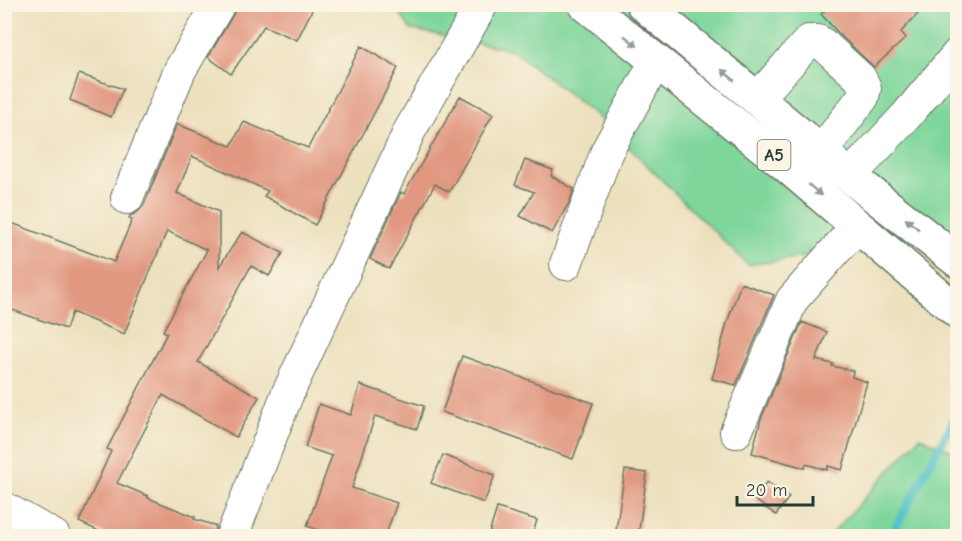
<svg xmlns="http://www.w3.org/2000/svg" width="962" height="541" font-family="'Comic Neue',sans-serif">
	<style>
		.green { fill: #7ed69b; stroke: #4e8a68; stroke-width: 1.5 }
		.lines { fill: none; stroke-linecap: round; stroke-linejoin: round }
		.stream { stroke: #53c1c9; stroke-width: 8 }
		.building { fill: #e19780 }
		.minor-casing { stroke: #677664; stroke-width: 34 }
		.highway-casing { stroke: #677664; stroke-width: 36 }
		.minor { stroke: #fff; stroke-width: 32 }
		.highway { stroke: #fff; stroke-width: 33 }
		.oneway { fill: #8f9e9a }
		.labels { text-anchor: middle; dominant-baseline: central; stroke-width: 6; stroke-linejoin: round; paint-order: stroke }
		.shield { fill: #fcf5e5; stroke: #617469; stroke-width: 1.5 }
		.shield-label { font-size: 18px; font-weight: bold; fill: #1f3d34 }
	</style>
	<rect width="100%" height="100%" fill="#fcf5e5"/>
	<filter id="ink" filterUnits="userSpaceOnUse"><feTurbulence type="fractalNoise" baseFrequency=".0167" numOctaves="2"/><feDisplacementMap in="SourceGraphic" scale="12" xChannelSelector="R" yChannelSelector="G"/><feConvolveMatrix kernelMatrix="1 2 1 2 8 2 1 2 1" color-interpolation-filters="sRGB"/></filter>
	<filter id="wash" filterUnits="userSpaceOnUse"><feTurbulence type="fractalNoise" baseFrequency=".008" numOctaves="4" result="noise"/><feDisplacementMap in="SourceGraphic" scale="24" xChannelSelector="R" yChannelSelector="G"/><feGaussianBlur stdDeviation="1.35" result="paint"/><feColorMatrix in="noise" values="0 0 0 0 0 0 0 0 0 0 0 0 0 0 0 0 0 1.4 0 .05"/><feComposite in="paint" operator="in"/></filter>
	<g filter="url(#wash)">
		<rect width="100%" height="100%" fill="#ece0bd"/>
		<!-- green -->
		<path class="green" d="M 776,4 L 957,5 L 957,235 L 748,265 L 597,116 L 512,50 L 410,29 L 395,5 L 772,5 L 772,8 Z
			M 920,437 L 957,453 L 957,536 L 830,536 Z"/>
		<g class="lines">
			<!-- stream -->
			<path class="stream" d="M 891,536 L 958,412"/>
		</g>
		<g id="blocks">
			<!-- building -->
			<path class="building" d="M 237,4 L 315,4 L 297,40 L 264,26 L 231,74 L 208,57 L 234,13 Z
				M 832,4 L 927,4 L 901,32 L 906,38 L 874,67 L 841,36 L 821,14 Z
				M 361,46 L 398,68 L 315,225 L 264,196 L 268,191 L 192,156 L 177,193 L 219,212 L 219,267 L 242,232 L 283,253 L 269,276 L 251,266 L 198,362 L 259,397 L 236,437 L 163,395 L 117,483 L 148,496 L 148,498 L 195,517 L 194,519 L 216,526 L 214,537 L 111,537 L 79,522 L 111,451 L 107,449 L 167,333 L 163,331 L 207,250 L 167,231 L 124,334 L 72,312 L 66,329 L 4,307 L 4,220 L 114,262 L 132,220 L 129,218 L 130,216 L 138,212 L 144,205 L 177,124 L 231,146 L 244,122 L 308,148 Z
				M 79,74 L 123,89 L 111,117 L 70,100 Z
				M 460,96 L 493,114 L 449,192 L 435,184 L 389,269 L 370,259 L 401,192 L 404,194 Z
				M 525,160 L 553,170 L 551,176 L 574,189 L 570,201 L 552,233 L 520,216 L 534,192 L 515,185 Z
				M 741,283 L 774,295 L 736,385 L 712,379 L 727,323 Z
				M 802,322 L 827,332 L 816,360 L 833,364 L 832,366 L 853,371 L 852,377 L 867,382 L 842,470 L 828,466 L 827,470 L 806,464 L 805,468 L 752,453 L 761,419 Z
				M 462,356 L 593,403 L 573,459 L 442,412 Z
				M 360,385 L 424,406 L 417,429 L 375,416 L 352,488 L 397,503 L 385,537 L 339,537 L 307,526 L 332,456 L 305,447 L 319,404 L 351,415 Z
				M 443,455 L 495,475 L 484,503 L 431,483 Z
				M 625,470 L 647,473 L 638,537 L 615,537 Z
				M 767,482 L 789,497 L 776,515 L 754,499 Z
				M 497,508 L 537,520 L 532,537 L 488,537 Z"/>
		</g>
	</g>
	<g filter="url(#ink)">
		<use href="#blocks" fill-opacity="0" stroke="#677664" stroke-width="1.5"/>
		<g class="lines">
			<defs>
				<path id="minor" d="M 757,99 L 809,41 L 818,41 L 824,45 L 860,78 L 865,88 L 863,97 L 821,152
					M 850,176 L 906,116 L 958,54
					M 127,198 L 180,70 L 219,4
					M 566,264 L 607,151 L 656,61
					M 736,432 L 792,300 L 857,226
					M 4,508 L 54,536
					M 232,536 L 287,395 L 410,130 L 482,4"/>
				<path id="highway" d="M 585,4 L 780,160 L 958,312
					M 643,4 L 857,182 L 958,261"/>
			</defs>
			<!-- minor casing -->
			<use href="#minor" class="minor-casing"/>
			<!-- highway casing -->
			<use href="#highway" class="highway-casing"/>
			<!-- minor -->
			<use href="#minor" class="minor"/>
			<!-- highway -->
			<use href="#highway" class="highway"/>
		</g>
		<!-- one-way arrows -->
		<defs><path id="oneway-solid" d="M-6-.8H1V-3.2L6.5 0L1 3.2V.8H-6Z" transform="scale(1.5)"/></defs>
		<g class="oneway">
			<use href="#oneway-solid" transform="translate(631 41) rotate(38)"/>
			<use href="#oneway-solid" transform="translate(728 75) rotate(-140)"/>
			<use href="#oneway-solid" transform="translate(815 190) rotate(41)"/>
			<use href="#oneway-solid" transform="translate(912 224) rotate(-142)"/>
		</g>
	</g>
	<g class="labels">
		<!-- shield labels -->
		<rect class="shield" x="757.5" y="140" width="33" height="30" rx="4.5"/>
		<g class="shield-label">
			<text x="774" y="155">A5</text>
		</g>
	</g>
	<!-- margin -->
	<rect width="962" height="541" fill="none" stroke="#fcf5e5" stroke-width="24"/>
	<!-- scale -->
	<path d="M737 496v9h76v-9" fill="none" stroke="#1f3d34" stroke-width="3"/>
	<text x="746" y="496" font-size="18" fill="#1f3d34" stroke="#fcf5e5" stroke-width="4.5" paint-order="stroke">20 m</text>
</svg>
